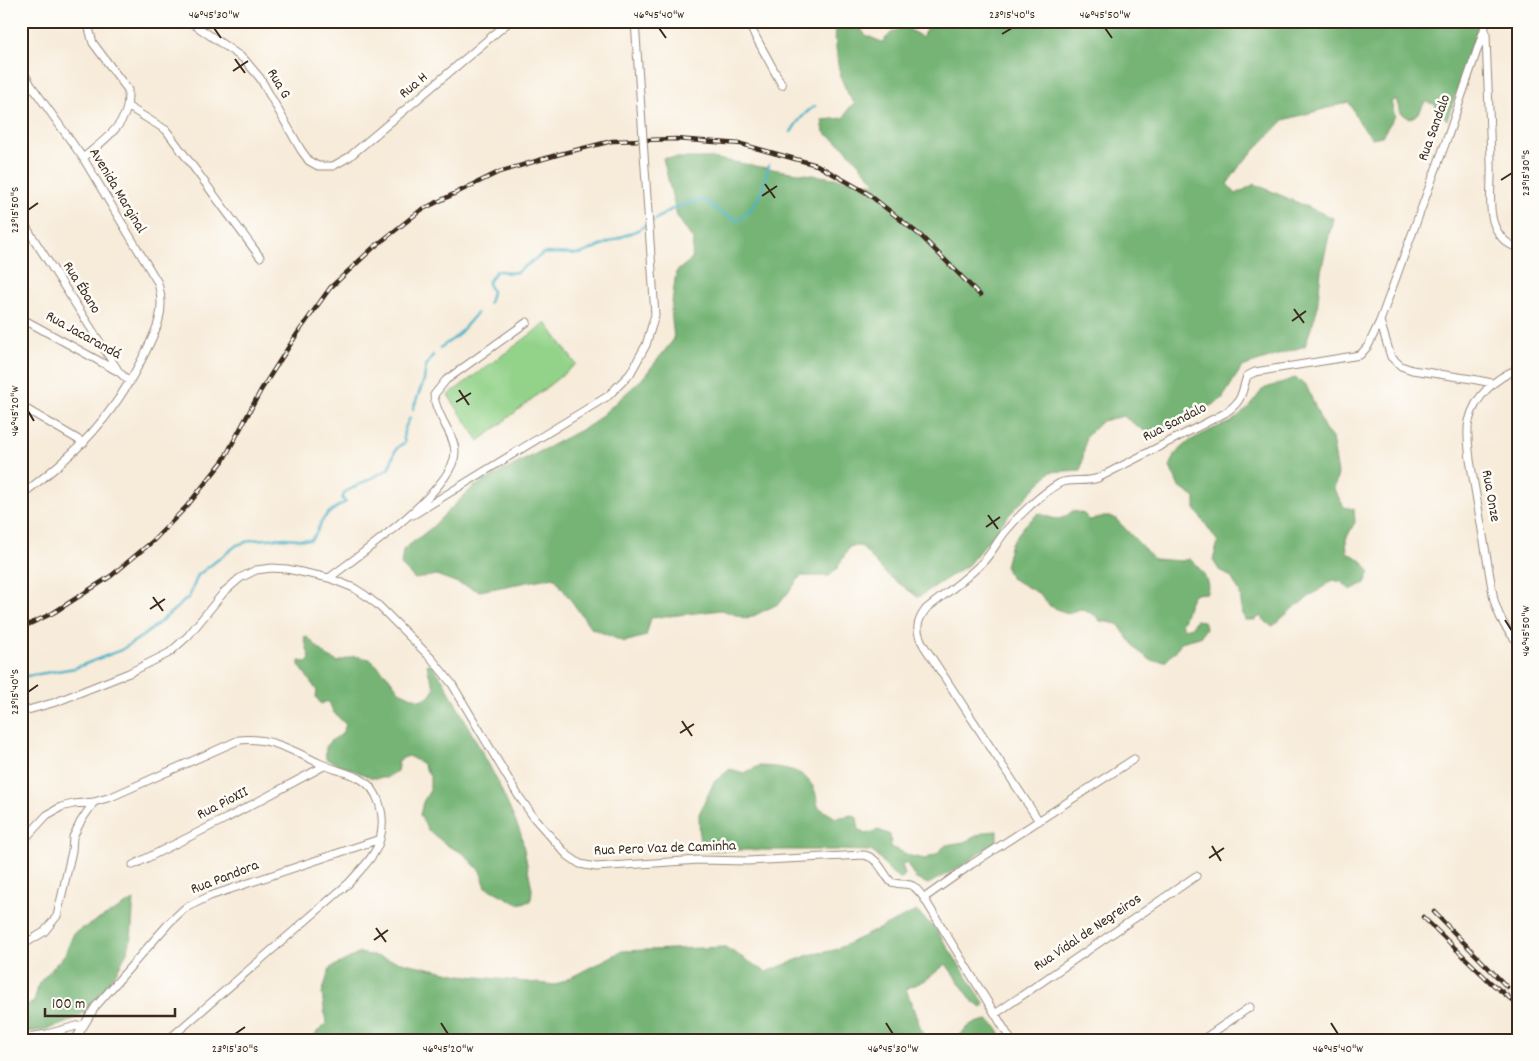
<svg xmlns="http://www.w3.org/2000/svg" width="1539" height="1061" font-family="Dekko,sans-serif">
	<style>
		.green { fill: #92d289; stroke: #667e54 }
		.forest { fill: #75b475; stroke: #586f4a }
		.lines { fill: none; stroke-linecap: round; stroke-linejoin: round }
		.stream { stroke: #48b2c7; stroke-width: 2.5 }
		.minor-casing { stroke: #998a7c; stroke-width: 9 }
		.minor { stroke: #fff; stroke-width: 7 }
		.rail-casing { stroke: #3b2a1e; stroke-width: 4.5 }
		.rail { stroke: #fdfcf7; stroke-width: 2.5; stroke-dasharray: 8; stroke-linecap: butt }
		.minor-bridge-casing { stroke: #998a7c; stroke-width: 9; stroke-linecap: butt }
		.minor-bridge { stroke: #fff; stroke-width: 7 }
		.ticks { fill: none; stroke: #3b2a1e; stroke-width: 2 }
		.labels { text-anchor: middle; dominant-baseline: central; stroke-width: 5; stroke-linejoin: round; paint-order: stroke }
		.street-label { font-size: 15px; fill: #3b2a1e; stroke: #fdfcf7 }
		.neatline { fill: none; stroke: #3b2a1e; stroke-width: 2 }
		.ticks-label { font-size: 12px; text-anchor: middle; fill: #3b2a1e }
	</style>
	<rect width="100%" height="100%" fill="#fdfcf7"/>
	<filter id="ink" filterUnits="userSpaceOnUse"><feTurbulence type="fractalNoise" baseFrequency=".02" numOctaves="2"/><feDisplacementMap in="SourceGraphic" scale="10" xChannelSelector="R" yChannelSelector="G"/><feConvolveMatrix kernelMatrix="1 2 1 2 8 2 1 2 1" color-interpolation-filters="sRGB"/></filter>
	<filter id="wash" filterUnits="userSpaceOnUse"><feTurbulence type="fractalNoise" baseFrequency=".0096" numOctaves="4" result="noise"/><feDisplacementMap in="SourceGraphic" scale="20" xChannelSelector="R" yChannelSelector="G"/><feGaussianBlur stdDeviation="1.12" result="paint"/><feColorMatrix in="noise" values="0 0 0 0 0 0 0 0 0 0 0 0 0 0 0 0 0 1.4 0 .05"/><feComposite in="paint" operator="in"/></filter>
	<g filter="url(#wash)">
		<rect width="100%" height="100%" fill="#f7ebd9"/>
		<!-- green -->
		<path class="green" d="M 546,323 L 576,364 L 479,441 L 448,395 Z"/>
		<!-- forest -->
		<path class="forest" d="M 834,21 L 856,21 L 865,35 L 882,42 L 892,32 L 905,27 L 922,37 L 926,30 L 927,21 L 1480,21 L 1447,120 L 1434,104 L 1425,102 L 1419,113 L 1410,119 L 1400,112 L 1396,99 L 1391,102 L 1395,116 L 1382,136 L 1372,138 L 1360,123 L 1349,102 L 1284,120 L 1241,164 L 1227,184 L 1236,194 L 1255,184 L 1333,218 L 1321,271 L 1317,310 L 1305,346 L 1242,367 L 1222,399 L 1174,427 L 1146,432 L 1123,416 L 1102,421 L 1086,437 L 1081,470 L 1050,472 L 1009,515 L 968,565 L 918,597 L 885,573 L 861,546 L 850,546 L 836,570 L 829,576 L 801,576 L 780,603 L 747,619 L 722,610 L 651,618 L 646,636 L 624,642 L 591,628 L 554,577 L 480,591 L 436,575 L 415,579 L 401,565 L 403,550 L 430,529 L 473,487 L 592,424 L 642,379 L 674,339 L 671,310 L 676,272 L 692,259 L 693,240 L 677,216 L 663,158 L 711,158 L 784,171 L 877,184 L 843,146 L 824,132 L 822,120 L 844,118 L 849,108 L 855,104 C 835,78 837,52 834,21 Z
			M 1295,378 L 1306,385 L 1325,430 L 1332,438 L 1338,474 L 1334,489 L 1344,507 L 1354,509 L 1355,522 L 1346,539 L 1347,552 L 1361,560 L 1370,572 L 1365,583 L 1350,590 L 1342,582 L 1333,580 L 1292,609 L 1273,626 L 1267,623 L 1261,616 L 1254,620 L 1245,620 L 1242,611 L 1240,593 L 1231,577 L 1219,570 L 1213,560 L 1218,542 L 1195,509 L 1195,498 L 1179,487 L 1170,467 L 1175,454 L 1191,440 L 1215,428 L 1231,422 L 1249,407 L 1263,389 Z
			M 1072,511 L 1083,513 L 1090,520 L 1106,516 L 1115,518 L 1154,559 L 1181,561 L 1190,559 C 1200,569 1211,578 1207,593 L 1194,594 C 1187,604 1187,614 1181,624 L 1184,629 L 1192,627 L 1195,620 L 1204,621 L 1206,628 L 1200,637 L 1181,642 L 1175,652 L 1166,661 L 1152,661 L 1137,650 L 1118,624 L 1100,621 L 1095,615 L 1081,609 L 1067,613 L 1050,606 L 1040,594 L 1011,578 L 1005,566 L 1011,543 L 1024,526 L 1039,513 C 1054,519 1060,523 1072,511 Z
			M 304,637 L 307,637 L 327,656 L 338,662 L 354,656 L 370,659 L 388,676 L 399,691 L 419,700 L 429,697 L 435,688 L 429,674 L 427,664 L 432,665 L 443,680 L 496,778 L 521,834 L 532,889 L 531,901 L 518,904 L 486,887 L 480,871 L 463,853 L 448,846 L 428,830 L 420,815 L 423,802 L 430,790 L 430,776 L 422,763 L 408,756 L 399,760 L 397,771 L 386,778 L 372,778 L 326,759 C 324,743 328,742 341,735 L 346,725 L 334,713 L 328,701 L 321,704 L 316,697 L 317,691 L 299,665 L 299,661 L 307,662 L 310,659 Z
			M 759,766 C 776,767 801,767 811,784 C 816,790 817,799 818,807 L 836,818 L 852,815 L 857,818 L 859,830 L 865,834 L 879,830 L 890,835 L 891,847 L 911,856 L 925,859 L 936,854 L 946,845 L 964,842 L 985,832 L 997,831 L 997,840 L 965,864 L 928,884 L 916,879 L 906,862 L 902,865 L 905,874 L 902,879 L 890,872 L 880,858 L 871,851 L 839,850 L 700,850 L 699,814 L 714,782 L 730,769 L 744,773 Z
			M 134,900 C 132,914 133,933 129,946 C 123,966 97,1003 80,1015 C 64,1026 41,1032 21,1032 L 21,1008 L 34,1002 L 39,983 L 65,954 L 74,933 Z
			M 916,911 L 935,928 L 985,1004 L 982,1008 L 974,1003 L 946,964 L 926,980 L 906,989 L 925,1040 L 309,1040 L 326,1023 L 322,993 L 330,968 L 360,953 L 460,975 L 556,985 L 622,951 L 725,947 L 766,972 L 809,955 L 835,950 Z
			M 987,1020 L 996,1026 L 1004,1040 L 955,1040 L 971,1024 Z"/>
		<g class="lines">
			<!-- stream -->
			<path class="stream" d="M 791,132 C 797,122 805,112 815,106
				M 489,303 L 492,292 L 488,283 L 496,271 L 502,271 L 509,273 L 517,272 L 544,253 L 581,254 L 640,229 L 677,206 L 704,200 C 716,208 725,218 739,220 C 759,205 763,189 769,165
				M 440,348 L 457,336 L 477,313
				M 413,409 L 424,380 L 426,366 L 433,355
				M 21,677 L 75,668 L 121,650 L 147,633 L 189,597 L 198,575 L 237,545 L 252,540 L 267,539 L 285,538 L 310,540 C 318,534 318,527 323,519 C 329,511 337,507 346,502 L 342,499 L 345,492 L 387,470 C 393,463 392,453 398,447 C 400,445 403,444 405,442 C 401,434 406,425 410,418"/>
		</g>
	</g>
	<g filter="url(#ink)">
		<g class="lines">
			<defs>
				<path id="minor" d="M 189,21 L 244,59 L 260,78 L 301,150 L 309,161 L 318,166 L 333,166 L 349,157 L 510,21
					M 747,21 L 782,85
					M 1486,32 C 1487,76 1490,119 1491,163 C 1492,182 1488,203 1493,221 C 1497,234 1505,244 1518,248
					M 21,68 L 31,85 L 83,158 L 158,283 C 167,313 155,333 142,359 C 110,421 76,454 21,495
					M 127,106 L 166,130 L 260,257
					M 83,158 C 98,145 123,128 127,107 C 128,102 128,96 128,90 L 93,43 L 87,21
					M 21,219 L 119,372
					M 21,318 L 119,372 L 130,382
					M 1380,321 L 1391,357 L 1401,366 L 1412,370 L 1472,379 L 1492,383
					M 1518,369 C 1495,378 1475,396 1469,421 C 1466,433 1469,447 1470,460 L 1494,600 C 1499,617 1505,629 1518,642
					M 21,406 L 84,443
					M 413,515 L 608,396
					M 329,578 C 358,556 455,489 455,452 C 455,434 435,415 434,395 L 446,380 L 527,322
					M 21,712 L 56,702 L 129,673 L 169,653 L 188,636 L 224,592 L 240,578 L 256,570 L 272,568 L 287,569 L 329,578 L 354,588 L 365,595 L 379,606 L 432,659 L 452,684 L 518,795 L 535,819 L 567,855 L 580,864 L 596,867 L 699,860 L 748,861 L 864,855 C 879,858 882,872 891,882 C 911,888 908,877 924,898 L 1011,1040
					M 1039,821 L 924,646 C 915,631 916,622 926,609 C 945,594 965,580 982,563 C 991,554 997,542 1005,532 C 1018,516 1042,493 1060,483 C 1071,478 1085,483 1098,478 L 1225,413 C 1243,401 1241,394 1247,376 L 1255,372 L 1360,355 L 1368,346 L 1380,321 L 1448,136 L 1487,21
					M 21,843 L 47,815 L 61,807 L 73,804 L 94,802 L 111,797 L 239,740 C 271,737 291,750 319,763 C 332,769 346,772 359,778 C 380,789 386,817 380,839 C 376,856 360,870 349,883 L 168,1040
					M 133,865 L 227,818 L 324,766
					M 924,898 L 972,864 L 1134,759
					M 21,946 L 44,932 L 57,916 L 72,851 L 73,837 L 81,821 L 94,802
					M 995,1014 L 1196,876
					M 21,1038 L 47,1034 L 84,1024
					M 75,1040 L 95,1007 L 170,922 L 185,908 L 210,896 L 380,839
					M 1202,1040 L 1250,1007"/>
			</defs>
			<!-- minor casing -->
			<use href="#minor" class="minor-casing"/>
			<!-- minor -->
			<use href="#minor" class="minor"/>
			<defs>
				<path id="rail" d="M 21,628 L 53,613 L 111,576 L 153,541 L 187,506 L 223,461 L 261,390 L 297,334 L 330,288 L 373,248 L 421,210 L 499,172 L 560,154 L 612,141 L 676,139 L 741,144 L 817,165 L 867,193 L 921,236 L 980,295
					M 1434,912 L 1507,987
					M 1423,917 L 1490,982 L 1518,1005"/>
			</defs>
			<!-- rail casing -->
			<use href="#rail" class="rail-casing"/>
			<!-- rail -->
			<use href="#rail" class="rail"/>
			<defs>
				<path id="minor-bridge" d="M 608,396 L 630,374 L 646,345 L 655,315 L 635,21"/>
			</defs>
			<!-- minor-bridge casing -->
			<use href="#minor-bridge" class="minor-bridge-casing"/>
			<!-- minor-bridge -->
			<use href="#minor-bridge" class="minor-bridge"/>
		</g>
	</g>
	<!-- ticks -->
	<path class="ticks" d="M 214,28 L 221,38M 659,28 L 666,38M 1105,28 L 1112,38M 1002,34 L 1012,28M 235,59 L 245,73M 233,71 L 248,61M 1501,180 L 1512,173M 765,184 L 775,198M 762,196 L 777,186M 28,210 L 38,203M 1294,309 L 1304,323M 1292,321 L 1306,311M 459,390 L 469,405M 456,402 L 471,393M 28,411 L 34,421M 988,515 L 998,529M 986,527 L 1000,517M 153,597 L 163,611M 150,609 L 165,599M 1505,620 L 1512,631M 28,692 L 38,685M 682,721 L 692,736M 680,733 L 694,724M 1212,846 L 1221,861M 1209,858 L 1224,848M 376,928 L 386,942M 374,940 L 388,930M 441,1023 L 448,1034M 886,1023 L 893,1034M 1331,1023 L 1338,1034M 235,1034 L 245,1027"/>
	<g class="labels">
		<!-- street labels -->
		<g class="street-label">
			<text transform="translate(278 84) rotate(59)">Rua G</text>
			<text transform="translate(414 86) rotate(-40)">Rua H</text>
			<text transform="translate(1435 128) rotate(-70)">Rua Sandalo</text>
			<text transform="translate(117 191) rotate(59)">Avenida Marginal</text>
			<text transform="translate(81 288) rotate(58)">Rua Ébano</text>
			<text transform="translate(83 336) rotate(29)">Rua Jacarandá</text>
			<text transform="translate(1175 423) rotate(-27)">Rua Sandalo</text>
			<text transform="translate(1490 496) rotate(80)">Rua Onze</text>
			<text transform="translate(223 804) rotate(-27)">Rua PioXII</text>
			<text transform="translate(665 849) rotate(-2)">Rua Pero Vaz de Caminha</text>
			<text transform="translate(225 878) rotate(-21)">Rua Pandora</text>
			<text transform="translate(1088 933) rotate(-34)">Rua Vidal de Negreiros</text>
		</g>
	</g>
	<!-- margin -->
	<rect width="1539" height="1061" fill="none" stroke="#fdfcf7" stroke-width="55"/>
	<!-- scale -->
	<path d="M45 1008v8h130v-8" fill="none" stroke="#3b2a1e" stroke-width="2.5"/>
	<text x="52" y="1008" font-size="15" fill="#3b2a1e" stroke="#fdfcf7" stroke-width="4" paint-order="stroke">100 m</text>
	<rect x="28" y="28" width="1484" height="1006" class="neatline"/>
	<g class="ticks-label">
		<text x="214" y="18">46°45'30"W</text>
		<text x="659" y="18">46°45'40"W</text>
		<text x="1012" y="18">23°15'40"S</text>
		<text x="1105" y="18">46°45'50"W</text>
		<text transform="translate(1525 173) rotate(-90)" y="4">23°15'30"S</text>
		<text transform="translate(14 210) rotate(-90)" y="4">23°15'50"S</text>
		<text transform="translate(14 411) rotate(-90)" y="4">46°45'20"W</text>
		<text transform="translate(1525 631) rotate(-90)" y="4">46°45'50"W</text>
		<text transform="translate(14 692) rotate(-90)" y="4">23°15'40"S</text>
		<text x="235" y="1052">23°15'30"S</text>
		<text x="448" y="1052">46°45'20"W</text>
		<text x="893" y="1052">46°45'30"W</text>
		<text x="1338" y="1052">46°45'40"W</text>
	</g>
</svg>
